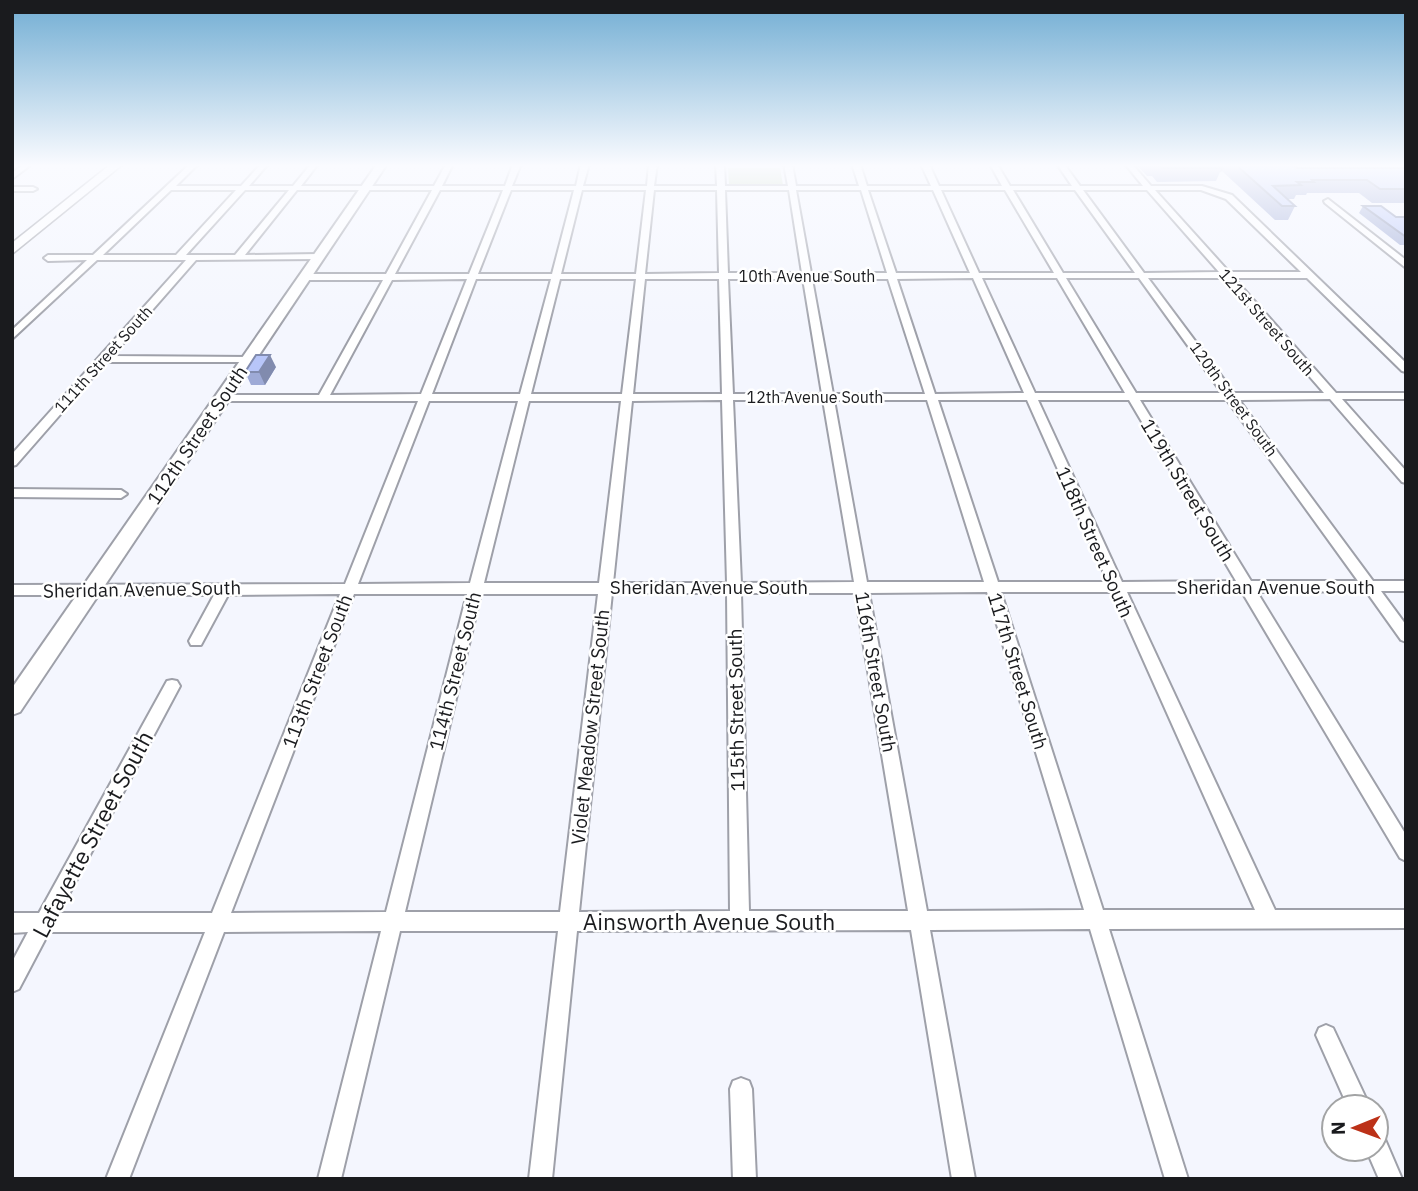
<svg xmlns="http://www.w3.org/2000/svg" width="1418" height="1191" font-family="'IBM Plex Sans',sans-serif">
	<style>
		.green { fill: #bed2a9 }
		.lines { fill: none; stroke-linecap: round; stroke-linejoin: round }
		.minor-casing { stroke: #9ea0a9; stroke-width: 4 }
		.major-casing { stroke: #9ea0a9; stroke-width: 4 }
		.highway-casing { stroke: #9ea0a9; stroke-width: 3 }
		.minor { fill: #fff; fill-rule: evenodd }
		.major { fill: #fff; fill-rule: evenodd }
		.highway { fill: #fff; fill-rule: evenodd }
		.wall { fill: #9eaad6 }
		.shaded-wall { fill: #818bae }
		.building { fill: #b8c6f9; stroke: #818bae; stroke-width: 2 }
		.labels { text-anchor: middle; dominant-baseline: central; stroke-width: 5; stroke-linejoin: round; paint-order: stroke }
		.far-street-label { font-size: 16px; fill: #1a1b1e; stroke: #fff }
		.street-label { font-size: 19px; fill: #1a1b1e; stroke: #fff }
		.near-street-label { font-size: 23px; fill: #1a1b1e; stroke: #fff }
	</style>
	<rect width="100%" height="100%" fill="#f4f6fe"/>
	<!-- green -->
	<path class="green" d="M 728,168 L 780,168 L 783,185 L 729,185 Z"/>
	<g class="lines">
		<defs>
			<path id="minor" d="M 24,164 L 32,164 L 12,179 L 12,173 Z
				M 190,164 L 198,164 L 176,186 L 241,186 L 261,164 L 268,164 L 249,186 L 293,186 L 311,164 L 318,164 L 301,186 L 434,186 L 446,164 L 453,164 L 442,186 L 505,186 L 513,164 L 521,164 L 512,186 L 576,186 L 581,164 L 589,164 L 583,186 L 647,186 L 649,164 L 657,164 L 654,186 L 717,186 L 716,164 L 724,164 L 725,186 L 788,186 L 784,164 L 792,164 L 796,186 L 859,186 L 852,164 L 860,164 L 867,186 L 931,186 L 921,164 L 929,164 L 939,186 L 1002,186 L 990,164 L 997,164 L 1010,186 L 1072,186 L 1057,164 L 1064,164 L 1080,186 L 1143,186 L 1125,164 L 1132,164 L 1151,186 L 1202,186 L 1232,195 L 1406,363 L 1406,372 L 1402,371 L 1307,278 L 1234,278 L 1336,393 L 1406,393 L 1406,399 L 1342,399 L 1406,471 L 1406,483 L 1402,482 L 1330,399 L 1239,400 L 1373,581 L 1406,581 L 1406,591 L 1381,591 L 1406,625 L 1406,642 L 1401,640 L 1366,591 L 1257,592 L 1406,835 L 1406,861 L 1400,858 L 1242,592 L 1127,592 L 1275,910 L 1406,910 L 1406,928 L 1109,929 L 1188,1179 L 1165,1179 L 1090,929 L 930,930 L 975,1179 L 952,1179 L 911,930 L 577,931 L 552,1179 L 529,1179 L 558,931 L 400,931 L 341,1179 L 318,1179 L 381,931 L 224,932 L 129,1179 L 106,1179 L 205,932 L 49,932 L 19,989 L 12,992 L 12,962 L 28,932 L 12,933 L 12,913 L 39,913 L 167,681 L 172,680 L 177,681 L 180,686 L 59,913 L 212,913 L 340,594 L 228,595 L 201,645 L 191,645 L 189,641 L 214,595 L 12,595 L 12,585 L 345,584 L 418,401 L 223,401 L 218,398 L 223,395 L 319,395 L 383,280 L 305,280 L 300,277 L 305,274 L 386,274 L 432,190 L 297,190 L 245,255 L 318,254 L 321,255 L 321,259 L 196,260 L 112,356 L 249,357 L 254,360 L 253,362 L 106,362 L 16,465 L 12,466 L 12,454 L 186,260 L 97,260 L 12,339 L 12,330 L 87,260 L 48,261 L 44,258 L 48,255 L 93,255 ZM 171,190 L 236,190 L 176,255 L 103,255 ZM 245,190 L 289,190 L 235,255 L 186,255 ZM 440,190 L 503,190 L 469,274 L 395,274 ZM 511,190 L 574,190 L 552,274 L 478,274 ZM 582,190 L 646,190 L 636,274 L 561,274 ZM 654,190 L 717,190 L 719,273 L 645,274 ZM 725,190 L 789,190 L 802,273 L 728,273 ZM 796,190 L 861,190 L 887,273 L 811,273 ZM 868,190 L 933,190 L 970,273 L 896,273 ZM 941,190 L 1005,190 L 1054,273 L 979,273 ZM 1013,190 L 1075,190 L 1135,273 L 1063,273 ZM 1083,190 L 1147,190 L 1219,272 L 1144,273 ZM 1155,190 L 1201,190 L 1226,199 L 1301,272 L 1229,272 ZM 973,278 L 1024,393 L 935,394 L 897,279 ZM 982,278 L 1057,278 L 1125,393 L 1035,393 ZM 1066,278 L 1139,278 L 1222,393 L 1136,393 ZM 1148,278 L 1224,278 L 1324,393 L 1234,393 ZM 467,279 L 421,394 L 330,395 L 392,280 ZM 476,279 L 551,279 L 520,394 L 432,394 ZM 560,279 L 636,279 L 622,394 L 531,394 ZM 645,279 L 719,279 L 722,394 L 633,394 ZM 728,279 L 803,279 L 822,394 L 733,394 ZM 812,279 L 888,279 L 925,394 L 833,394 ZM 722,400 L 727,583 L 613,583 L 632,401 ZM 733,400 L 823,400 L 854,582 L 741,583 ZM 834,400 L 927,400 L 984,582 L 867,582 ZM 938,400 L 1027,400 L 1108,582 L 998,582 ZM 1038,400 L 1129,400 L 1236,581 L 1122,582 ZM 1140,400 L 1227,400 L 1358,581 L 1251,581 ZM 429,401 L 518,401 L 470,583 L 358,584 ZM 529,401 L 621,401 L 599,583 L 484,583 ZM 987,592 L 1084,910 L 927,911 L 869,593 ZM 1001,592 L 1113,592 L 1255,910 L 1103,910 ZM 612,593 L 727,593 L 730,911 L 579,912 ZM 741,593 L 855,593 L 908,911 L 749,911 ZM 354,594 L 467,594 L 386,912 L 231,913 ZM 481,594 L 598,594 L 560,912 L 405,912 Z
				M 12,187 L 33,187 L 37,189 L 33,191 L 12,191 Z
				M 1328,199 L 1406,260 L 1406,268 L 1325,203 L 1324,201 Z
				M 12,489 L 121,490 L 127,494 L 121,498 L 12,497 Z
				M 1326,1025 L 1333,1028 L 1370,1107 L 1348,1107 L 1316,1035 L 1319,1028 Z
				M 741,1078 L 749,1081 L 752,1089 L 756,1179 L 733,1179 L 730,1089 L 733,1081 Z
				M 1376,1134 L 1384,1137 L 1402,1179 L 1379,1179 L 1366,1149 L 1376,1149 Z"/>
			<path id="major" d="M 377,164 L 387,164 L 20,712 L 12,715 L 12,688 Z"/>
			<path id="highway" d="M 111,164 L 123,164 L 12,254 L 12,243 Z"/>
		</defs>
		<!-- minor casing -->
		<use href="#minor" class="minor-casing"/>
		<!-- major casing -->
		<use href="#major" class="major-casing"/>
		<!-- highway casing -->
		<use href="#highway" class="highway-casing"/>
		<!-- minor -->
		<use href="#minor" class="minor"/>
		<!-- major -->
		<use href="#major" class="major"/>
		<!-- highway -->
		<use href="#highway" class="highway"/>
	</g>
	<!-- wall -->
	<path class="wall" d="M 1136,164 L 1271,164 L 1272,165 L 1297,168 L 1406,168 L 1406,203 L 1372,203 L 1359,193 L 1307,193 L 1306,195 L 1296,195 L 1294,199 L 1287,199 L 1295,206 L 1288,220 L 1275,220 L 1222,171 L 1220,172 L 1216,181 L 1157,182 L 1152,176 L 1147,176 Z
		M 1363,206 L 1396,217 L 1406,217 L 1406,245 L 1400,245 L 1359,213 Z
		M 276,367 L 265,385 L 251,385 L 245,372 Z"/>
	<!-- shaded-wall -->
	<path class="shaded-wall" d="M 1225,164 L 1222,171 L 1220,172 L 1222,168 L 1217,165 Z
		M 270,355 L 276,367 L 265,385 L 259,372 Z"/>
	<!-- building -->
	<path class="building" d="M 1158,164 L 1217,164 L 1222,168 L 1162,168 Z
		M 1235,164 L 1294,165 L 1297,168 L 1405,168 L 1406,189 L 1380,189 L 1367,180 L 1312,180 L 1314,182 L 1297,182 L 1301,185 L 1273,186 L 1295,206 L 1282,206 Z
		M 1363,206 L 1381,206 L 1396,217 L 1406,217 L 1406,237 Z
		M 256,355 L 270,355 L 259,372 L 245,372 Z"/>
	<!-- sky -->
	<linearGradient id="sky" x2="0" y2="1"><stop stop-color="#71add3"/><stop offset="0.5" stop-color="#fafbff"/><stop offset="1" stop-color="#fafbff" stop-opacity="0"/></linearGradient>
	<rect width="1418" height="331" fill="url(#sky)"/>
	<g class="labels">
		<!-- far-street labels -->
		<g class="far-street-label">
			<text x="807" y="276">10th Avenue South</text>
			<text transform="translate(1267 322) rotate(49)">121st Street South</text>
			<text transform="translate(103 359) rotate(-48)">111th Street South</text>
			<text x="815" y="397">12th Avenue South</text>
			<text transform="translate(1234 399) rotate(54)">120th Street South</text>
		</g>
		<!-- street labels -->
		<g class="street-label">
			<text transform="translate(197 435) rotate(-56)">112th Street South</text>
			<text transform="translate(1188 490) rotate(59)">119th Street South</text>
			<text transform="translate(1095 542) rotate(66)">118th Street South</text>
			<text x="709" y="587">Sheridan Avenue South</text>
			<text x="1276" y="587">Sheridan Avenue South</text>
			<text transform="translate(142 589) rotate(-1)">Sheridan Avenue South</text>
			<text transform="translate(317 671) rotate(-69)">113th Street South</text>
			<text transform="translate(455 671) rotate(-76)">114th Street South</text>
			<text transform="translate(1018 671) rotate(73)">117th Street South</text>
			<text transform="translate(876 672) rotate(80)">116th Street South</text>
			<text transform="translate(736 710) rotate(-91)">115th Street South</text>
			<text transform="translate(590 727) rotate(-84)">Violet Meadow Street South</text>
		</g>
		<!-- near-street labels -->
		<g class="near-street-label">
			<text transform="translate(92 834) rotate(-62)">Lafayette Street South</text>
			<text x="709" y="921">Ainsworth Avenue South</text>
		</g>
	</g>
	<!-- border -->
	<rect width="1418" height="1191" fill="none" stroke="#1a1b1e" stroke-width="28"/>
	<!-- north arrow -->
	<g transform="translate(1355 1128) rotate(269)"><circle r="33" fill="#ffffff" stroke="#a3a4a5" stroke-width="2"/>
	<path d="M0-5L12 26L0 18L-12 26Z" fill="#bc3118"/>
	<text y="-10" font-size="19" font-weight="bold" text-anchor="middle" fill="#1a1b1e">N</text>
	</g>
</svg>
